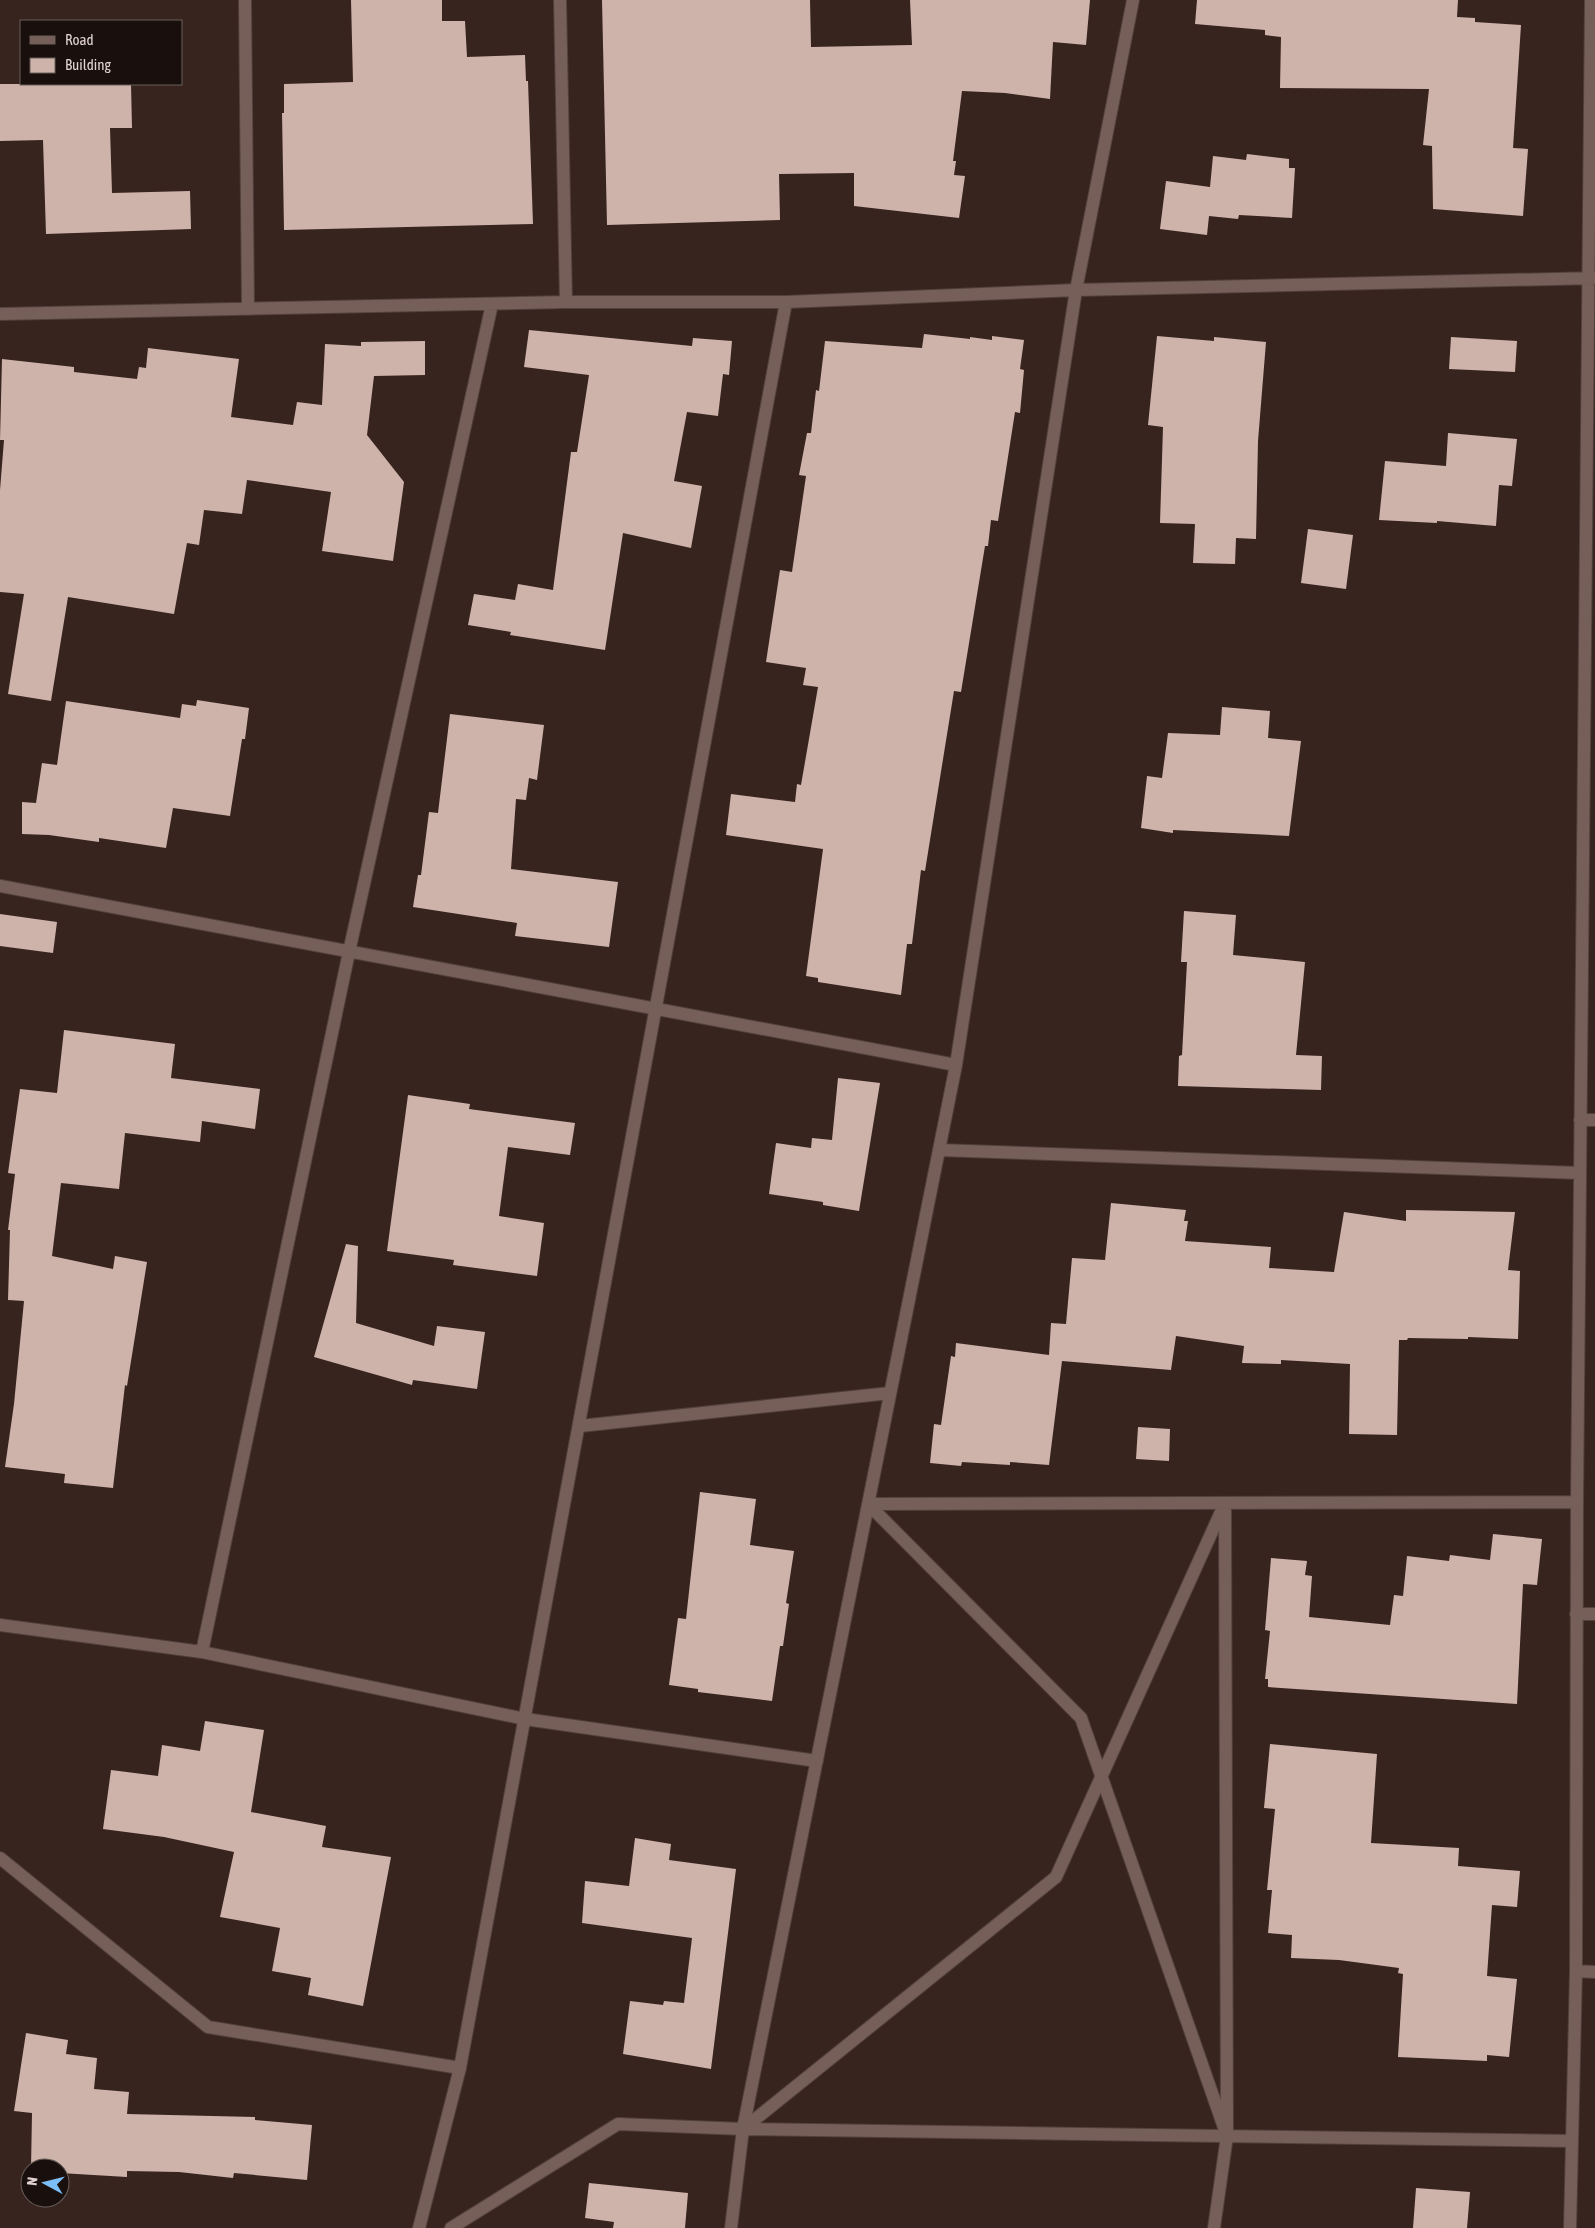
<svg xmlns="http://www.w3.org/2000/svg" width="1595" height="2228" font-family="'Asap Condensed',sans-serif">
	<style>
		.building { fill: #ceb3ab }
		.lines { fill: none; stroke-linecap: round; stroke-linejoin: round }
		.minor-casing { stroke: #51403c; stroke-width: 14 }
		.minor { stroke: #775f59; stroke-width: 12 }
	</style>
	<rect width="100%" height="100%" fill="#38241e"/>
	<!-- building -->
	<path class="building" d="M 351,0 L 442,0 L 442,21 L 465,21 L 467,57 L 525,55 L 526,81 L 528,81 L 533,224 L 284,230 L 282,113 L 284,113 L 284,84 L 353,82 Z
		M 602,0 L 810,0 L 811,47 L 912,45 L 910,0 L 1090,0 L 1086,45 L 1053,42 L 1050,99 L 1005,93 L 962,91 L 953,161 L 956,161 L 954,175 L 965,176 L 959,218 L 854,206 L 854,173 L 779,174 L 780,220 L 607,225 Z
		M 1197,0 L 1458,0 L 1457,17 L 1475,18 L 1475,22 L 1521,25 L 1513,148 L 1528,149 L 1523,216 L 1433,209 L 1432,146 L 1423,145 L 1429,89 L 1280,88 L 1281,37 L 1265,35 L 1265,30 L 1195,24 Z
		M 0,84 L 131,84 L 132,128 L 110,128 L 112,193 L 190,191 L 191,229 L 46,234 L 43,140 L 0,141 Z
		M 1247,154 L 1289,159 L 1289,168 L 1295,168 L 1292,218 L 1239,215 L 1238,219 L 1209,216 L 1207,235 L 1160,229 L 1166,181 L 1210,187 L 1213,156 L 1246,160 Z
		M 529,330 L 692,346 L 693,338 L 732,341 L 729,375 L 723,374 L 718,416 L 687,412 L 674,481 L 702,486 L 691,548 L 623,533 L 605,650 L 510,635 L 511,632 L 468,625 L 474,594 L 515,600 L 518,584 L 553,590 L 571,452 L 577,452 L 589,375 L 524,367 Z
		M 924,334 L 970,339 L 970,337 L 992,340 L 992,336 L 1024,340 L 1020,369 L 1024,370 L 1020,413 L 1015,412 L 998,521 L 991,520 L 988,546 L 985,546 L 961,692 L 954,691 L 925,871 L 921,870 L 912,944 L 907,944 L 901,995 L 818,982 L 818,978 L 806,976 L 823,849 L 726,835 L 731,794 L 795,802 L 797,784 L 801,785 L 818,687 L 803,685 L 806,668 L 766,662 L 780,570 L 792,572 L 806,476 L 799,475 L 807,433 L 811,433 L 816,390 L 819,391 L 825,341 L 922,348 Z
		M 1157,336 L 1214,341 L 1214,337 L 1266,342 L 1258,441 L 1256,539 L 1236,538 L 1235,564 L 1193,563 L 1195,524 L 1160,523 L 1163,427 L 1148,425 Z
		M 1451,337 L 1517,341 L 1515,372 L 1449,369 Z
		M 425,341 L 425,375 L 374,376 L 367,435 L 404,482 L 393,561 L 322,551 L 331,492 L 247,480 L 242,514 L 204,510 L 199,545 L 187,543 L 174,614 L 68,597 L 51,701 L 8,694 L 24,594 L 0,592 L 0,490 L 4,440 L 0,440 L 2,359 L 74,367 L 74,372 L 137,379 L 139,367 L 146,368 L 148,348 L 239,359 L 231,417 L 293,425 L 297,402 L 322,405 L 325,344 L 361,346 L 361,342 Z
		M 1448,433 L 1517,439 L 1512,486 L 1499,485 L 1496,526 L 1437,521 L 1437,523 L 1379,520 L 1385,461 L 1446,466 Z
		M 1308,529 L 1353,535 L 1346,589 L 1301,583 Z
		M 197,700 L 249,708 L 245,739 L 242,739 L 230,816 L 173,808 L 166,848 L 99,838 L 99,842 L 49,835 L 22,834 L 22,802 L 36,803 L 42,763 L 57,765 L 66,701 L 180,718 L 182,704 L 196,706 Z
		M 1222,707 L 1270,711 L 1268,738 L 1301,741 L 1289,836 L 1173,830 L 1173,833 L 1141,828 L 1147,776 L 1162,778 L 1168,733 L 1220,735 Z
		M 450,714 L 544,725 L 537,780 L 529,778 L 526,800 L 516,799 L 511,869 L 618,882 L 609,947 L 515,936 L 517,923 L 413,907 L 418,875 L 421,875 L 429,812 L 438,813 Z
		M 1184,911 L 1236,915 L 1233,955 L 1305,962 L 1296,1055 L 1322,1056 L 1321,1090 L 1178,1086 L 1179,1056 L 1182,1055 L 1187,962 L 1181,962 Z
		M 0,914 L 57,922 L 53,953 L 0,946 Z
		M 64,1030 L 175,1044 L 171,1078 L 260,1089 L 255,1129 L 202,1121 L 200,1142 L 125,1133 L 119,1189 L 61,1183 L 52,1256 L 113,1269 L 115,1256 L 147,1262 L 127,1386 L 125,1385 L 113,1488 L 64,1483 L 65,1474 L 5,1467 L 14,1404 L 24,1301 L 8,1300 L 10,1230 L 8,1230 L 15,1174 L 8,1173 L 20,1089 L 57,1093 Z
		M 838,1078 L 880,1083 L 859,1211 L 823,1205 L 823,1202 L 769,1194 L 776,1143 L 811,1148 L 812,1138 L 832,1140 Z
		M 408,1095 L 470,1104 L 469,1109 L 575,1123 L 570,1155 L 508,1147 L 499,1216 L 544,1223 L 537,1276 L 453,1265 L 454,1260 L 387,1251 Z
		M 1111,1203 L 1186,1210 L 1184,1221 L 1188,1221 L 1185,1241 L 1271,1247 L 1269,1268 L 1334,1272 L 1344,1212 L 1406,1221 L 1406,1210 L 1515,1212 L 1508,1270 L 1520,1271 L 1518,1339 L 1468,1337 L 1468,1339 L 1408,1338 L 1407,1340 L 1399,1340 L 1397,1435 L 1349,1434 L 1350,1364 L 1281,1360 L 1281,1364 L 1242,1363 L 1244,1346 L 1176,1336 L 1171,1370 L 1062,1361 L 1049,1465 L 1010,1462 L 1010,1465 L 962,1462 L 961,1466 L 930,1463 L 934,1424 L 941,1425 L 951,1356 L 955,1357 L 956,1343 L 1049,1355 L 1051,1323 L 1066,1324 L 1072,1258 L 1105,1260 Z
		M 346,1244 L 358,1246 L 356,1323 L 434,1346 L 437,1326 L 485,1332 L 477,1389 L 413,1380 L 412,1385 L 314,1357 Z
		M 1138,1427 L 1170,1429 L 1169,1461 L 1136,1459 Z
		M 700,1492 L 756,1499 L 750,1545 L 794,1551 L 786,1603 L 789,1604 L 783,1646 L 780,1646 L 772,1701 L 698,1692 L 698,1689 L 669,1685 L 678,1618 L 686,1619 Z
		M 1493,1534 L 1542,1539 L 1537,1585 L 1523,1584 L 1517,1704 L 1268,1687 L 1268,1679 L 1265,1679 L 1270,1631 L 1265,1630 L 1271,1558 L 1307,1561 L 1305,1575 L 1312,1576 L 1309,1617 L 1390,1625 L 1394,1595 L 1403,1596 L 1407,1556 L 1449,1561 L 1450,1555 L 1490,1560 Z
		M 205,1721 L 264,1730 L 251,1812 L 326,1826 L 322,1847 L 391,1857 L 363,2006 L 308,1995 L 311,1978 L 272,1971 L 280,1928 L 220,1917 L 234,1852 L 164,1837 L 103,1829 L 111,1770 L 158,1776 L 162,1745 L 200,1751 Z
		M 1270,1744 L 1377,1754 L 1371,1843 L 1459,1848 L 1458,1866 L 1520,1871 L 1517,1907 L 1492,1905 L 1487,1976 L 1517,1979 L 1509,2057 L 1487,2055 L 1487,2061 L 1398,2057 L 1403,1974 L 1398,1973 L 1399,1968 L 1339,1960 L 1291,1958 L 1292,1935 L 1268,1933 L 1272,1890 L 1267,1890 L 1275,1809 L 1264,1808 Z
		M 635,1838 L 671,1844 L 669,1860 L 736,1869 L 711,2069 L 623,2054 L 630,2001 L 663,2005 L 664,2001 L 684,2003 L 692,1938 L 582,1923 L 585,1881 L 629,1886 Z
		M 26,2033 L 68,2040 L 66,2054 L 97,2058 L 94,2089 L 129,2092 L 127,2114 L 255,2117 L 255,2120 L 312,2125 L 307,2180 L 234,2173 L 233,2178 L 179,2172 L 127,2171 L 127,2177 L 60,2173 L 60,2168 L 31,2168 L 32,2113 L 14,2111 Z
		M 589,2183 L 688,2193 L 685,2228 L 613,2228 L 614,2222 L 585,2218 Z
		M 1416,2188 L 1470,2192 L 1467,2228 L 1413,2228 Z"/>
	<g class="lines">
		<defs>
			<path id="minor" d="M 245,0 L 248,309
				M 560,0 L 566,302
				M 0,314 L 566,302 L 786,302 L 1076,290 L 1595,278
				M 0,886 L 956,1065
				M 1580,1120 L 1595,1120
				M 939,1150 L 1580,1173
				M 580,1426 L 890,1393
				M 868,1504 L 1081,1718 L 1227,2136
				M 868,1504 L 1577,1502
				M 1576,1614 L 1595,1614
				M 0,1625 L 202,1652 L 525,1719 L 817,1761
				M 202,1652 L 349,952 L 492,304
				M 0,1858 L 208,2027 L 460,2068
				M 1576,1971 L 1595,1972
				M 743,2129 L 1056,1877 L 1225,1503
				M 419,2228 L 460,2068 L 786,302
				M 451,2228 L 618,2124 L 743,2129 L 1571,2141
				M 731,2228 L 743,2129 L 956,1065 L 1076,290 L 1133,0
				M 1214,2228 L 1227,2136 L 1225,1508
				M 1570,2228 L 1576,1971 L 1577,1502 L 1591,0"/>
		</defs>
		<!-- minor casing -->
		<use href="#minor" class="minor-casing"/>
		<!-- minor -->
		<use href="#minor" class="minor"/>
	</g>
	<!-- legend -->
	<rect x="20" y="20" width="162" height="65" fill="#19100d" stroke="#695e5b"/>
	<rect x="30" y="36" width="25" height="8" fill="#775f59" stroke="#695e5b"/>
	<text x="65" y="45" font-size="15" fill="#e1d3cf">Road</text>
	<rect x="30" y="58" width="25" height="15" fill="#ceb3ab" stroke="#695e5b"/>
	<text x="65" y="70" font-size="15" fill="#e1d3cf">Building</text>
	<!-- north arrow -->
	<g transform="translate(45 2183) rotate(277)"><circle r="24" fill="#19100d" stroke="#695e5b"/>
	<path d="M0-4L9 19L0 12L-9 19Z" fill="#7bbef8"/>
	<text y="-8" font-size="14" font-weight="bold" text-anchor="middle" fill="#e1d3cf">N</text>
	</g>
</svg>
